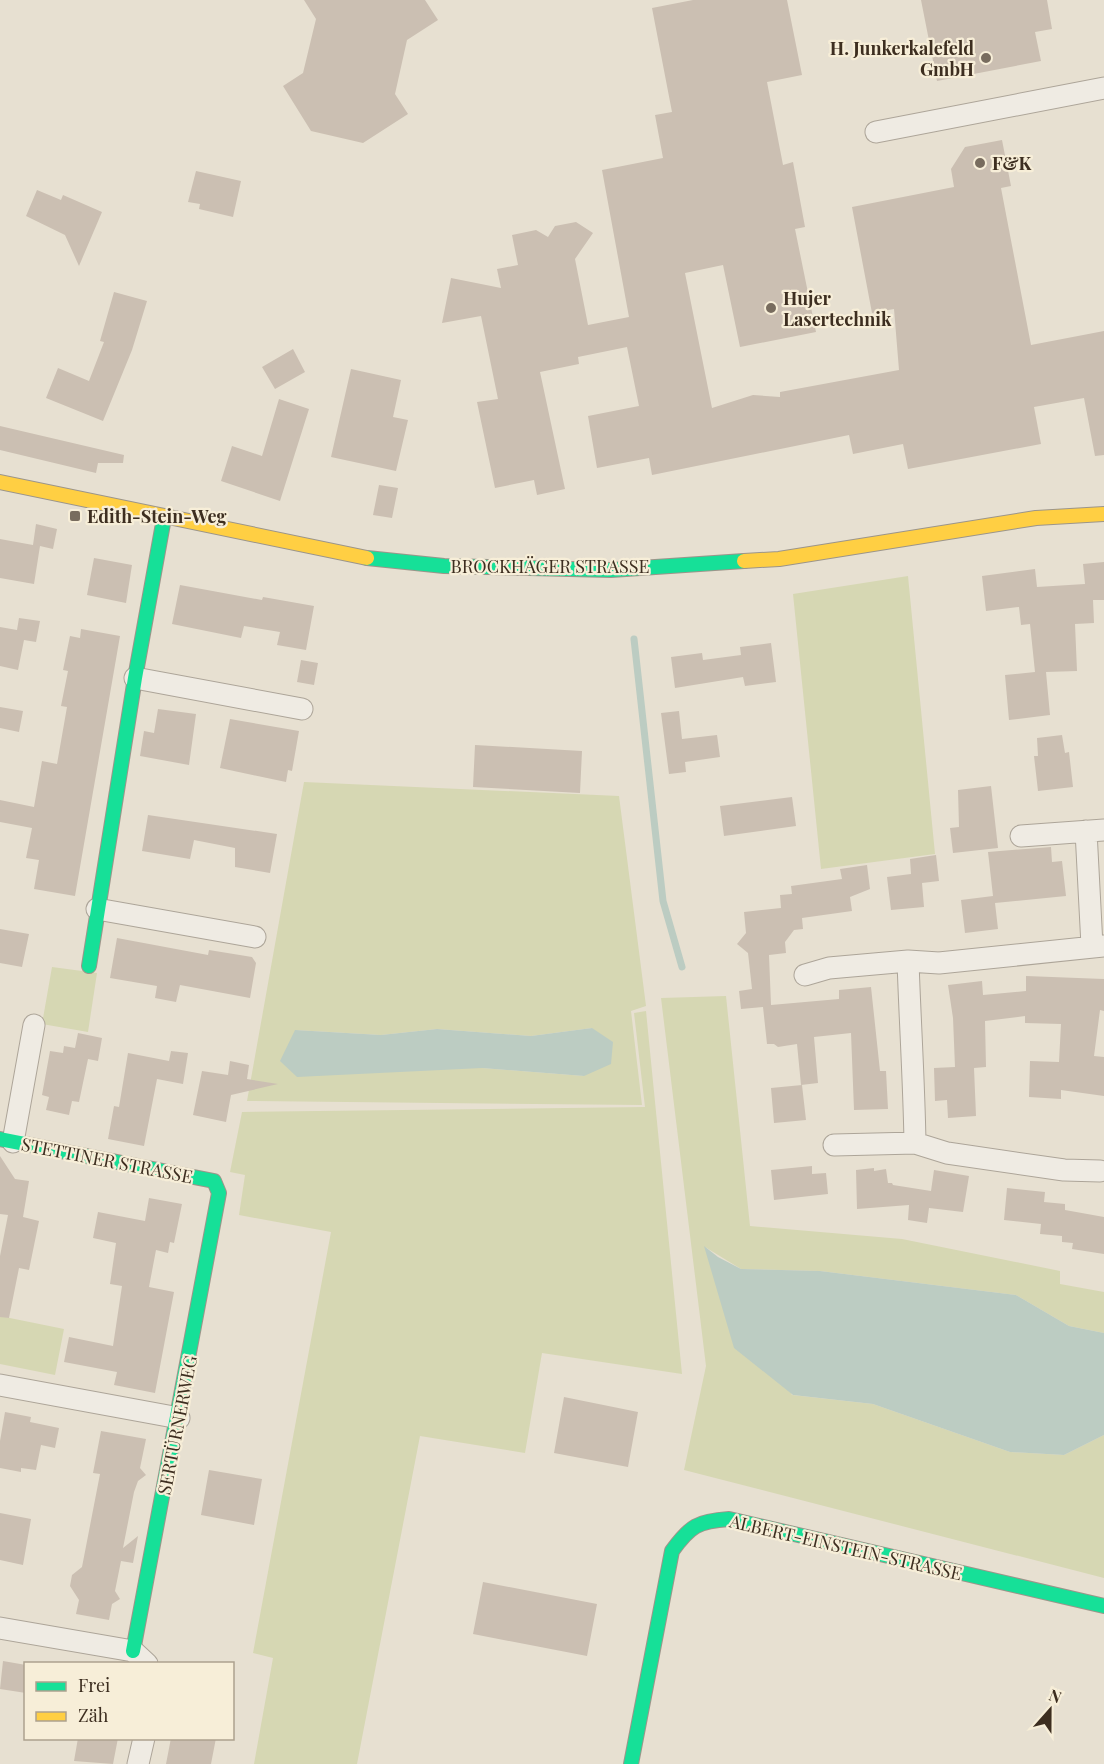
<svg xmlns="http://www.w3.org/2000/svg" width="1104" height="1764" font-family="'Playfair Display',serif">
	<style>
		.green { fill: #d6d7b3; fill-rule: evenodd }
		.water { fill: #bcccc2 }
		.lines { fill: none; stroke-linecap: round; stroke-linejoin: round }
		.stream { stroke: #bcccc2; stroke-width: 7 }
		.building { fill: #cbbfb2 }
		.street-casing { stroke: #ada599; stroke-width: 23 }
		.fast-casing { stroke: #9c958a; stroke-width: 16 }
		.slow-casing { stroke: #9c958a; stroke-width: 16 }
		.street { stroke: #efebe3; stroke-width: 21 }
		.fast { stroke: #16e098; stroke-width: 14 }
		.slow { stroke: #ffcf43; stroke-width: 14 }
		.poi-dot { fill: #786c5e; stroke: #f7eed8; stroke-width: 2 }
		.labels { text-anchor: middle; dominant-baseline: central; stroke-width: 4.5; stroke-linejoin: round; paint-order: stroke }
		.poi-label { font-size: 18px; font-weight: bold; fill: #3d2e20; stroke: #f7eed8; text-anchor: start }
		.street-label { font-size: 18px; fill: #3d2e20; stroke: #f7eed8 }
	</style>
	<rect width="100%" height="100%" fill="#e7e0d1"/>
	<!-- green -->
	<path class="green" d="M 908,576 L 935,854 L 821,869 L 793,594 Z
		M 304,782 L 619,796 L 646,1006 L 631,1011 L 642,1105 L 247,1101 ZM 592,1028 L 584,1076 L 482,1068 L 295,1030 L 381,1035 L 437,1029 L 531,1036 Z
		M 52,967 L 97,973 L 88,1032 L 42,1024 Z
		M 726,996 L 750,1226 L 902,1239 L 1060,1271 L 1060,1284 L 1104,1292 L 1104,1333 L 1069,1326 L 1016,1295 L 820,1271 L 741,1269 L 705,1247 L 792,1395 L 873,1404 L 1010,1452 L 1064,1455 L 1104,1435 L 1104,1578 L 684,1470 L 706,1366 L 661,998 Z
		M 646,1011 L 682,1374 L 542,1353 L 525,1453 L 420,1436 L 357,1764 L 254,1764 L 273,1658 L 253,1653 L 331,1232 L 239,1215 L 245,1175 L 230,1172 L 242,1112 L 645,1107 L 634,1013 Z
		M 0,1316 L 64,1329 L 55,1375 L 0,1364 Z"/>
	<!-- water -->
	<path class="water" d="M 592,1028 L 613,1042 L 611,1064 L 584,1076 L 482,1068 L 297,1077 L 280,1061 L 295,1030 L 381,1035 L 437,1029 L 531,1036 Z
		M 704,1246 L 718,1257 L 741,1269 L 820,1271 L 1016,1295 L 1069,1326 L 1104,1333 L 1104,1435 L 1064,1455 L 1010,1452 L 873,1404 L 793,1395 L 734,1348 Z"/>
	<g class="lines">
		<!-- stream -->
		<path class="stream" d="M 634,639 L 663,901 L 682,967"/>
	</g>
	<!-- building -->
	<path class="building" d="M 304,0 L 425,0 L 438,20 L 407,40 L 395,94 L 408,114 L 363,143 L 311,131 L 283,86 L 303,73 L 316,19 Z
		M 693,0 L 787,0 L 802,75 L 767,82 L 783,165 L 793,162 L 805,227 L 795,229 L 816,332 L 740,347 L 723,265 L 685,273 L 712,408 L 753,395 L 780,397 L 780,392 L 899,370 L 894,309 L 872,313 L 852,207 L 954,187 L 951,169 L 965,147 L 1002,140 L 1011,186 L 1001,188 L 1031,345 L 1104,331 L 1104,455 L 1095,456 L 1084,398 L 1034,407 L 1041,444 L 908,469 L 903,444 L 853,454 L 849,435 L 652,475 L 649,458 L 597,468 L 588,416 L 639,406 L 627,347 L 578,357 L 579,364 L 540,372 L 565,489 L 537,495 L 534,480 L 495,488 L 477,402 L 498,399 L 481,316 L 442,323 L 451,278 L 501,288 L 497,269 L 518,265 L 512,235 L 536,230 L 548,237 L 555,226 L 576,222 L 593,233 L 575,259 L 588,325 L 629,317 L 602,170 L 663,158 L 655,115 L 672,112 L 652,8 Z
		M 921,0 L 1047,0 L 1052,29 L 1035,32 L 1041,61 L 937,81 Z
		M 196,171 L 241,181 L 233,217 L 199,209 L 200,204 L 188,202 Z
		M 37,190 L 61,200 L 63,195 L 102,212 L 79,266 L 65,235 L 26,216 Z
		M 114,292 L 147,301 L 132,350 L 103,421 L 46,398 L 58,368 L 89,381 L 104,342 L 100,341 Z
		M 293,349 L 305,372 L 275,389 L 262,367 Z
		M 351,369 L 401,380 L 393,417 L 408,420 L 396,471 L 331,457 Z
		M 279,399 L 309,409 L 280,501 L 221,481 L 232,446 L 262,456 Z
		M 0,426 L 124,455 L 123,463 L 98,463 L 96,473 L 0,450 Z
		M 379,485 L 398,488 L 392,518 L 373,515 Z
		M 36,524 L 57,529 L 53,549 L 40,546 L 34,584 L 0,578 L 0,539 L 33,545 Z
		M 94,558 L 132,565 L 126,603 L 87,595 Z
		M 1104,562 L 1104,600 L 1093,600 L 1094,623 L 1075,624 L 1077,671 L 1046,672 L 1050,715 L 1009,720 L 1005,675 L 1035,672 L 1030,624 L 1021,625 L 1019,607 L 986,611 L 982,576 L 1035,569 L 1037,587 L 1085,584 L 1083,564 Z
		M 180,585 L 262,600 L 263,597 L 314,606 L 306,650 L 277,645 L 280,632 L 244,626 L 241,638 L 172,624 Z
		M 19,618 L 40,621 L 36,642 L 24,640 L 18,670 L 0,666 L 0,627 L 17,630 Z
		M 81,629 L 120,636 L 75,896 L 34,889 L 39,860 L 26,858 L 32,828 L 0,822 L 0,800 L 34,807 L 42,761 L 57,764 L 67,707 L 61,706 L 68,671 L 63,670 L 70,636 L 80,638 Z
		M 771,643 L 776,682 L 745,686 L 743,677 L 675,688 L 671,657 L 702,653 L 703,660 L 741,655 L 740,647 Z
		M 301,660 L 318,663 L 314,685 L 297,682 Z
		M 0,707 L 23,711 L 19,732 L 0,728 Z
		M 158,709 L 196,714 L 189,765 L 140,756 L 144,731 L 154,733 Z
		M 679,711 L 682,739 L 717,735 L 720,757 L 685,762 L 686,772 L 669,774 L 661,713 Z
		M 230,719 L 299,731 L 292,771 L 288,770 L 286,782 L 220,768 Z
		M 1062,735 L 1065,753 L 1069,752 L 1073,787 L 1038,791 L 1034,756 L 1038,756 L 1037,738 Z
		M 475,745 L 582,751 L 580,793 L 473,787 Z
		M 991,786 L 998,848 L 953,853 L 950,828 L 959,827 L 958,790 Z
		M 792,797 L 796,826 L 724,836 L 720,806 Z
		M 148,815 L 277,834 L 270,873 L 235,867 L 235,848 L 194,840 L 190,859 L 142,851 Z
		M 1051,847 L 1052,862 L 1062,861 L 1066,896 L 995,903 L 998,929 L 965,933 L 961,900 L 993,896 L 988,852 Z
		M 936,855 L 939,881 L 922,883 L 924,907 L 891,910 L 887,877 L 911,874 L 910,859 Z
		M 867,865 L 870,889 L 850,897 L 852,911 L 802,918 L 803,929 L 794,930 L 785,942 L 786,953 L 769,955 L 771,1005 L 839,999 L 839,990 L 871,987 L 880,1071 L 886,1071 L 888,1109 L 854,1110 L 851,1033 L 814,1037 L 818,1083 L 801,1085 L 797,1044 L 778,1047 L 774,1044 L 767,1044 L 763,1007 L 741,1009 L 739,991 L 752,989 L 748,953 L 737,944 L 746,933 L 744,912 L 781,908 L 780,895 L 792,894 L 791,886 L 842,879 L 840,869 Z
		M 0,929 L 29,934 L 22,967 L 0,963 Z
		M 117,938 L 208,955 L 209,950 L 252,957 L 256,963 L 250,998 L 180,985 L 176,1002 L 155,998 L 157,986 L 110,978 Z
		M 1026,976 L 1104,979 L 1104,1011 L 1100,1010 L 1094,1056 L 1104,1057 L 1104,1096 L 1061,1090 L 1061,1099 L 1029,1097 L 1030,1061 L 1059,1062 L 1061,1024 L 1025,1023 L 1025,1016 L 985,1021 L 986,1067 L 974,1068 L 976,1116 L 948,1118 L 947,1100 L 935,1101 L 934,1068 L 955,1067 L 953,1018 L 948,985 L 982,981 L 983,995 L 1026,991 Z
		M 78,1033 L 102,1038 L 98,1061 L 88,1059 L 79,1102 L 72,1101 L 69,1115 L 46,1110 L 49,1097 L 42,1095 L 50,1051 L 63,1053 L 64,1046 L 75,1048 Z
		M 171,1051 L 188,1053 L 183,1084 L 157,1079 L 144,1146 L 108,1139 L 114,1106 L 119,1107 L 128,1053 L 169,1061 Z
		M 230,1061 L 249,1065 L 247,1079 L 278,1084 L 231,1095 L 226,1122 L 193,1115 L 202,1071 L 228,1075 Z
		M 802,1085 L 806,1120 L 774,1123 L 771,1088 Z
		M 0,1156 L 15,1179 L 29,1181 L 23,1217 L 39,1221 L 29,1270 L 19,1268 L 9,1318 L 0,1317 L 0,1256 L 8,1215 L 0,1214 Z
		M 812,1166 L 812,1174 L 826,1173 L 828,1194 L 774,1200 L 771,1170 Z
		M 874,1168 L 874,1171 L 886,1169 L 888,1183 L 892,1183 L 893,1185 L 931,1191 L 934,1170 L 969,1176 L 963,1212 L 929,1208 L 927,1223 L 908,1220 L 909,1205 L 857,1209 L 856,1170 Z
		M 1007,1188 L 1045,1192 L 1044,1202 L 1065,1204 L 1065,1210 L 1104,1217 L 1104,1254 L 1072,1249 L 1073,1243 L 1062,1242 L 1062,1236 L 1040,1234 L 1041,1224 L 1004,1220 Z
		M 149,1198 L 182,1204 L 174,1243 L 170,1242 L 168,1253 L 156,1250 L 149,1287 L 174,1292 L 155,1393 L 114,1385 L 117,1372 L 64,1362 L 69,1337 L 113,1346 L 122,1286 L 110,1284 L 116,1243 L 93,1238 L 98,1212 L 145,1221 Z
		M 564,1397 L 638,1412 L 628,1467 L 554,1453 Z
		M 5,1412 L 31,1417 L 30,1422 L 59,1428 L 55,1448 L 41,1445 L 36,1470 L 21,1468 L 21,1472 L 0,1468 L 0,1441 Z
		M 101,1431 L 146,1439 L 140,1468 L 146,1475 L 138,1481 L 134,1492 L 123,1548 L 138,1536 L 133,1563 L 121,1561 L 115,1591 L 120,1599 L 112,1604 L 109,1620 L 76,1614 L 79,1600 L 70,1586 L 72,1575 L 82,1567 L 100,1474 L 93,1473 Z
		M 209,1470 L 262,1479 L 254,1525 L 201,1515 Z
		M 0,1513 L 31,1519 L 23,1565 L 0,1560 Z
		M 483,1582 L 597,1604 L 587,1656 L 473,1634 Z
		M 3,1661 L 26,1665 L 26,1693 L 0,1689 Z
		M 78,1738 L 118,1738 L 113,1764 L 74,1761 Z
		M 171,1738 L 216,1738 L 211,1764 L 166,1764 Z"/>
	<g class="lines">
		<defs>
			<path id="street" d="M 876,132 L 1104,88
				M 135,678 L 302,709
				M 1086,831 L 1092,946
				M 1021,836 L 1104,830
				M 97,909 L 255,937
				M 908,961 C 910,1022 914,1082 915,1143
				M 805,975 L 829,968 L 908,961 L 939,963 L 1104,946
				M 13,1142 L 34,1025
				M 834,1145 L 915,1143 L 947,1153 L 1064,1170 L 1100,1171
				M 0,1385 L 179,1418
				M 0,1628 L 133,1651 L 147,1664
				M 138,1764 L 144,1738"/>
			<path id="fast" d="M 367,558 L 444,566 L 611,570 L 744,561
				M 89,966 L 135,678 L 164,518
				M 0,1139 L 214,1181 L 219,1193 L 133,1651
				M 631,1764 L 672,1551 C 690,1526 698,1521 729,1519 L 1104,1606"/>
			<path id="slow" d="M 0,482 L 367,558
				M 744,561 L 779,559 L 1036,518 L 1104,514"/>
		</defs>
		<!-- street casing -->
		<use href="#street" class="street-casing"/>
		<!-- fast casing -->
		<use href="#fast" class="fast-casing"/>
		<!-- slow casing -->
		<use href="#slow" class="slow-casing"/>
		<!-- street -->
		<use href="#street" class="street"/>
		<!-- fast -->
		<use href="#fast" class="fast"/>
		<!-- slow -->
		<use href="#slow" class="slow"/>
	</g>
	<!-- markers -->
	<g class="poi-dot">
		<circle cx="986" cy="58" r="6"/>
		<circle cx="980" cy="163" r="6"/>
		<circle cx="771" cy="308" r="6"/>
		<rect x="69" y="510" width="12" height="12" rx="3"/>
	</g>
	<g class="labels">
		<!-- poi labels -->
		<g class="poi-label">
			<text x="974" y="48" text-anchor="end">H. Junkerkalefeld<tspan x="974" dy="21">GmbH</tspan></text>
			<text x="992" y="163">F&amp;K</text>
			<text x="783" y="298">Hujer<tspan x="783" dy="21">Lasertechnik</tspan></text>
			<text x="87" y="516">Edith-Stein-Weg</text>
		</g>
		<!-- street labels -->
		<g class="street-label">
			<text x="550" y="566">BROCKHÄGER STRASSE</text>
			<text transform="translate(107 1160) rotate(11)">STETTINER STRASSE</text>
			<text transform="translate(177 1425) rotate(-79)">SERTÜRNERWEG</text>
			<text transform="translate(846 1547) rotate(13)">ALBERT-EINSTEIN-STRASSE</text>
		</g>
	</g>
	<!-- legend -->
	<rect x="24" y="1662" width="210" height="78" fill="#f7eed8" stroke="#ada18e" stroke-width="1.5"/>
	<rect x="36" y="1682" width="30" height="9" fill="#16e098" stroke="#ada18e" stroke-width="1.5"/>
	<text x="78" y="1692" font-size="18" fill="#3d2e20">Frei</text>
	<rect x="36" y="1712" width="30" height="9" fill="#ffcf43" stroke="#ada18e" stroke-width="1.5"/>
	<text x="78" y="1722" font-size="18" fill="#3d2e20">Zäh</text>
	<!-- north arrow -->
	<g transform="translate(1050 1710) rotate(21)" stroke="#f7eed8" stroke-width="4.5" paint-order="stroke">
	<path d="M0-4.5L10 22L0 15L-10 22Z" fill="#3d2e20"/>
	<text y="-9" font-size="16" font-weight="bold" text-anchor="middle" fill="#3d2e20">N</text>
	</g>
</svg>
